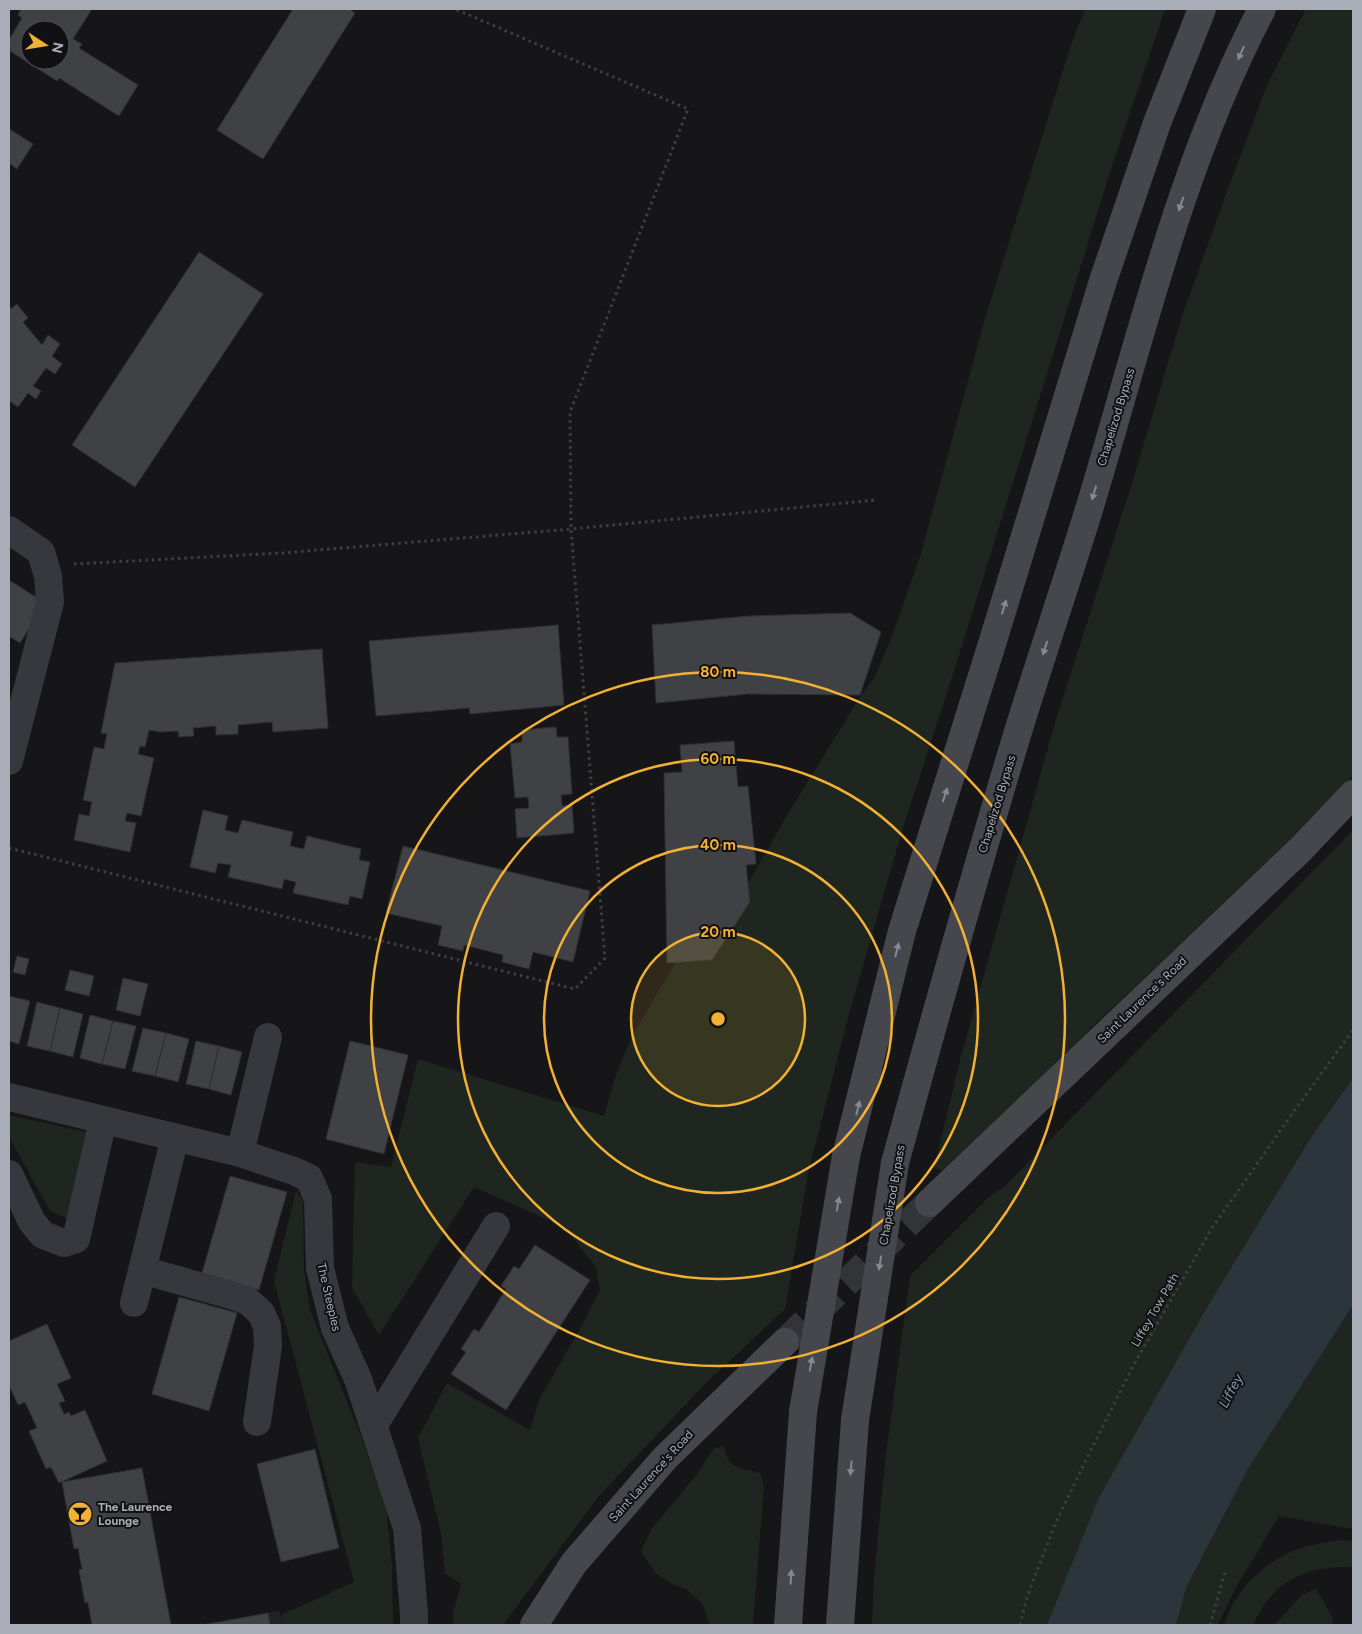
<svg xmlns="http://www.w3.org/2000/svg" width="1362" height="1634" font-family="Figtree,sans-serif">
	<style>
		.built { fill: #222225 }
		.green { fill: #1e261f }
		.water { fill: #2c353c }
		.building { fill: #404145; stroke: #303034; fill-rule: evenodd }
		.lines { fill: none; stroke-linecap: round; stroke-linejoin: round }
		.secondary-tunnel { stroke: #333438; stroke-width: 28; stroke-dasharray: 28 14; stroke-linecap: butt }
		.path { stroke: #3d3f44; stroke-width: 3; stroke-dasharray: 2.5 4; stroke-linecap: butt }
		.street { stroke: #37383d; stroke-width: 28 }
		.secondary { stroke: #45474d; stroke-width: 28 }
		.secondary-bridge { stroke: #45474d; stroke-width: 28 }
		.oneway { fill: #858993 }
		.ring { fill: none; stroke: #f2b134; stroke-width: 2.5 }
		.labels { text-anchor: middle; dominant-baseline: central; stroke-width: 4; stroke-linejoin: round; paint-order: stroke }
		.street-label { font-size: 12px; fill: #a8adb8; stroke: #111113 }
		.poi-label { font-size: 12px; font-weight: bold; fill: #a8adb8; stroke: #111113; text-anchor: start }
		.water-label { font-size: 14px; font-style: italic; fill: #7f9bb3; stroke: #111113 }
		.centre { fill: #f2b134; stroke: #111113; stroke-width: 2.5 }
		.ring-label { font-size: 15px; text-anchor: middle; font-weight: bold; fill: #f2b134; stroke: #111113; stroke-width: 4; stroke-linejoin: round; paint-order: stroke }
	</style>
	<rect width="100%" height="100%" fill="#161618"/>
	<!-- built -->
	<path class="built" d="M 279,1611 L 283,1625 L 198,1625 Z"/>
	<!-- green -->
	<path class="green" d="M 1085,9 L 1165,9 L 1112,166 L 955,668 L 903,828 L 849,1014 L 809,1169 L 785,1309 L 706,1383 L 598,1497 L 503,1625 L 453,1625 L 453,1614 L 461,1584 L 445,1573 L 441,1533 L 418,1438 L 447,1383 L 530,1430 L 539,1400 L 577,1334 L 600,1290 L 596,1267 L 564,1227 L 474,1187 L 379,1335 L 352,1288 L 355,1162 L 391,1167 L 418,1059 L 604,1116 L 616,1075 L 630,1040 L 688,941 L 735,906 L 789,812 L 860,697 L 875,676 L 892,636 L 920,557 L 985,318 L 1071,45 Z
		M 1306,9 L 1353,9 L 1353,776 L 1295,837 L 1094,1025 L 992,1127 L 945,1171 L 934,1168 L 960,1060 L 1056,719 L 1133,480 L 1182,316 L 1226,194 L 1268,83 Z
		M 1353,830 L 1353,1078 L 1312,1136 L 1098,1499 L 1047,1625 L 872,1625 L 874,1579 L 885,1461 L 910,1276 L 991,1195 L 1003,1188 Z
		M 9,1115 L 86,1132 L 68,1219 L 50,1211 L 9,1137 Z
		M 296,1190 L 303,1201 L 304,1270 L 310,1310 L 360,1434 L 386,1505 L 392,1565 L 393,1625 L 283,1625 L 281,1615 L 354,1582 L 274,1281 Z
		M 1353,1305 L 1353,1529 L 1279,1516 L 1235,1589 L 1218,1625 L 1176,1625 L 1187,1586 L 1248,1469 Z
		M 724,1446 C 728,1470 740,1467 760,1473 L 764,1486 L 753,1625 L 710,1625 L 702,1603 L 686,1589 L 672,1584 L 656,1574 L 641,1551 L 652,1528 L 698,1473 L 714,1448 Z
		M 1338,1540 L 1353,1541 L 1353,1567 C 1318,1566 1285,1574 1264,1605 C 1260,1611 1256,1619 1253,1625 L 1224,1625 C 1234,1593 1262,1563 1293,1551 C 1308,1545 1323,1543 1338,1540 Z
		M 1316,1589 L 1332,1616 L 1333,1625 L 1274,1625 L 1303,1594 Z"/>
	<!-- water -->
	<path class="water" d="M 1353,1078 L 1353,1305 L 1248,1469 L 1187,1586 L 1176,1625 L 1047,1625 L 1098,1499 L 1209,1304 L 1312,1136 Z"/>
	<!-- building -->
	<path class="building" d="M 21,9 L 92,9 L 73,39 L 82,44 L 79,48 L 138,85 L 119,116 L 59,78 L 57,81 L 10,51 L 11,48 L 9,46 L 9,40 L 22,18 L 18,15 ZM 30,30 L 60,30 L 60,60 L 30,60 Z
		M 293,9 L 349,9 L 355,13 L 263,159 L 217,130 Z
		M 9,129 L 33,144 L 17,169 L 9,163 Z
		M 199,252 L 263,294 L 135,487 L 72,445 Z
		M 17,304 L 28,318 L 23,322 L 42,345 L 48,335 L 60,344 L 52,356 L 62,364 L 55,374 L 46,368 L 33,386 L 41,391 L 36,399 L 28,393 L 18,407 L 9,401 L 9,306 L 11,309 Z
		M 9,580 L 45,603 L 20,643 L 9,636 Z
		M 850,613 L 881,632 L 860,695 L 748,694 L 656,703 L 652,625 L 749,616 Z
		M 558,625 L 564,705 L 470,714 L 469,708 L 376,716 L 369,641 Z
		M 322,649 L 328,728 L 273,732 L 272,722 L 238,725 L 238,734 L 216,735 L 216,726 L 193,728 L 194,736 L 179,737 L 178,731 L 160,732 L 149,730 L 145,747 L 140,746 L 138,754 L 154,758 L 141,816 L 127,813 L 125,821 L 136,823 L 130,852 L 74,840 L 79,814 L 89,816 L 92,802 L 83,800 L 94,747 L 104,749 L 107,734 L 101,733 L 115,663 Z
		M 556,727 L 557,737 L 568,737 L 572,794 L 561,795 L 562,806 L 572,805 L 574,833 L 517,838 L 515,809 L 529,808 L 528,797 L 515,798 L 510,744 L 522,742 L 522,730 Z
		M 734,741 L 738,787 L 748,786 L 756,864 L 746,865 L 750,902 L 712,960 L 667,963 L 664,773 L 682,772 L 680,745 Z
		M 203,810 L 228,816 L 225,830 L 238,833 L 242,820 L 293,832 L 290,846 L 304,849 L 307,836 L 361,849 L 359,860 L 370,862 L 362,899 L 350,896 L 348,905 L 293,893 L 296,882 L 284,879 L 282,889 L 228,877 L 231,865 L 218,863 L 215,873 L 190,867 Z
		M 403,846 L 590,891 L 573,962 L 533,952 L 529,969 L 502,962 L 503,955 L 464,945 L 463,951 L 438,945 L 442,926 L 386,913 Z
		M 17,956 L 29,959 L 25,975 L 13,972 Z
		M 70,970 L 94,976 L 89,996 L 65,990 Z
		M 123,978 L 148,984 L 140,1016 L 116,1010 Z
		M 9,996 L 30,1001 L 19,1044 L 9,1041 Z
		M 37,1002 L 60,1008 L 50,1051 L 27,1046 Z
		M 60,1008 L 83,1014 L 73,1057 L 50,1051 Z
		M 90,1015 L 113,1021 L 102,1064 L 80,1058 Z
		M 113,1021 L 136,1026 L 125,1069 L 102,1064 Z
		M 143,1028 L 166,1033 L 155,1076 L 132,1071 Z
		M 166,1033 L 189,1039 L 178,1082 L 155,1076 Z
		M 196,1041 L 219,1046 L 209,1089 L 186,1084 Z
		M 350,1041 L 408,1055 L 384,1154 L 326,1139 Z
		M 219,1046 L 242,1052 L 231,1095 L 209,1089 Z
		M 230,1176 L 287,1192 L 259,1290 L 202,1273 Z
		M 535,1245 L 590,1280 L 506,1410 L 451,1374 L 466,1352 L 461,1349 L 474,1329 L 479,1332 L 506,1289 L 501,1286 L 514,1266 L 519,1269 Z
		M 179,1297 L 237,1313 L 209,1411 L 152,1394 Z
		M 47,1324 L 71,1378 L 57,1384 L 65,1401 L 59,1403 L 64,1414 L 69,1412 L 71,1416 L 85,1410 L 107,1461 L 59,1483 L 51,1467 L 46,1469 L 29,1431 L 37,1428 L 25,1402 L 18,1405 L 9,1385 L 9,1341 Z
		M 315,1449 L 339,1548 L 281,1562 L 257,1464 Z
		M 142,1468 L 171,1625 L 92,1625 L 88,1602 L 85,1603 L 79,1570 L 82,1569 L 78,1548 L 74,1549 L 62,1482 Z
		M 268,1613 L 270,1625 L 203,1625 Z"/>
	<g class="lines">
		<!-- secondary-tunnel -->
		<path class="secondary-tunnel" d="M 785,1342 L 929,1203"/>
		<!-- path -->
		<path class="path" d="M 74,564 L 282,553 L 571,529 L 570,412 L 688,109 L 455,9
			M 9,848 L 575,989 L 605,958 L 571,529 L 876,500
			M 1020,1625 L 1027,1597 L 1056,1522 L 1086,1460 L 1132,1368 L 1212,1228 L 1292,1114 L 1353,1030
			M 1210,1625 L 1225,1572"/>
		<!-- street -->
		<path class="street" d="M 9,530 L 41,552 L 48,576 L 50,602 L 9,761
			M 9,1097 L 240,1153 L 294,1171 L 309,1178 L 318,1199 L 320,1268 L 335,1328 L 358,1379 L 407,1528 L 414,1615 L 414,1625
			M 240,1153 L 268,1037
			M 9,1174 L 32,1222 L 43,1235 L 64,1243 L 76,1239 L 103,1120
			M 142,1270 L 231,1295 L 248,1301 L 261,1313 L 267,1326 L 268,1346 L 257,1422
			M 134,1303 L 175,1137
			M 374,1425 L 496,1226"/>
		<!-- secondary -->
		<path class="secondary" d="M 846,1156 L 902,931 L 992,644 L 1103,281 L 1157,123 L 1202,9
			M 895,1163 C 934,1020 974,877 1017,735 C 1041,657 1067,581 1091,503 C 1141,337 1181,163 1262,9
			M 929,1203 L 1302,848 L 1353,794
			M 534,1625 L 574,1563 L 665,1458 L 785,1342
			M 788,1625 L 803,1412
			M 840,1625 L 855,1420"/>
		<!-- secondary-bridge -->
		<path class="secondary-bridge" d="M 803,1412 L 846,1156
			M 855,1420 L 895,1163"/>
	</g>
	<!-- one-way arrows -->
	<defs><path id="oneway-solid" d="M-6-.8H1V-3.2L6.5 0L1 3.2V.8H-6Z" transform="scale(1.25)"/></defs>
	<g class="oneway">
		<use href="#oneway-solid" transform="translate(1241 53) rotate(114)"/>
		<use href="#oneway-solid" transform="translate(1181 204) rotate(109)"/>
		<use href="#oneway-solid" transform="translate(1094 493) rotate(107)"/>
		<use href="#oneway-solid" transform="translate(1004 607) rotate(-73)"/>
		<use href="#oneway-solid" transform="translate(1045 648) rotate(108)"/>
		<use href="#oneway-solid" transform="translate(945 795) rotate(-72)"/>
		<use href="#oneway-solid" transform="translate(897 950) rotate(-76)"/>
		<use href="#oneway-solid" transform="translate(858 1108) rotate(-76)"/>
		<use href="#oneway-solid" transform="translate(838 1204) rotate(-80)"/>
		<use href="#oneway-solid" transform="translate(880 1263) rotate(99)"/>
		<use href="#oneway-solid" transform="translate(811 1364) rotate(-80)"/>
		<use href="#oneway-solid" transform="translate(851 1468) rotate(95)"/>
		<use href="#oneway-solid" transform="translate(791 1577) rotate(-86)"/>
	</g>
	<!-- distance rings -->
	<circle cx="718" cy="1019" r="87" fill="#f2b134" fill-opacity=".12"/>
	<g class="ring">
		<circle cx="718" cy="1019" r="87"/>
		<circle cx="718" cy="1019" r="174"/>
		<circle cx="718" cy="1019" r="260"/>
		<circle cx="718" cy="1019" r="347"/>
	</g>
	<!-- icons -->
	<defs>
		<symbol id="bar-disc" viewBox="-11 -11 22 22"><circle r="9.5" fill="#f2b134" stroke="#111113"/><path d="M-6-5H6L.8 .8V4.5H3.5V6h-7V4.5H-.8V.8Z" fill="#111"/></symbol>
	</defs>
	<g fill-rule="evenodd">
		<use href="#bar-disc" x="66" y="1500" width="28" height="28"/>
	</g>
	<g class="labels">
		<!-- street labels -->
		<g class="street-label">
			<text transform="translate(1116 417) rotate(-73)">Chapelizod Bypass</text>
			<text transform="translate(997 804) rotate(-73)">Chapelizod Bypass</text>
			<text transform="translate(1142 1000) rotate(-44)">Saint Laurence's Road</text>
			<text transform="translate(892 1195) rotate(-80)">Chapelizod Bypass</text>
			<text transform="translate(329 1297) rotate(77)">The Steeples</text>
			<text transform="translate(1155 1310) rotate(-60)">Liffey Tow Path</text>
			<text transform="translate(651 1476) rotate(-48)">Saint Laurence's Road</text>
		</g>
		<!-- poi labels -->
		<g class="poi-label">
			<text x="98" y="1507">The Laurence<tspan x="98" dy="14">Lounge</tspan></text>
		</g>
		<!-- water labels -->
		<g class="water-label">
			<text transform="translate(1231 1391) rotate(-62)">Liffey</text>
		</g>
	</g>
	<circle cx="718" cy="1019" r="8" class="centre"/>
	<g class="ring-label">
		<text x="718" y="677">80 m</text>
		<text x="718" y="764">60 m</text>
		<text x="718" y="850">40 m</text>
		<text x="718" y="937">20 m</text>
	</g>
	<!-- border -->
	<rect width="1362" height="1634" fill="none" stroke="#a8adb8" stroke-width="20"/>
	<!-- north arrow -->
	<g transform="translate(45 45) rotate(102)"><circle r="24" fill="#111113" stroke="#4d4f55"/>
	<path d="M0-4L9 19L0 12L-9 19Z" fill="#f2b134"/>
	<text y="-8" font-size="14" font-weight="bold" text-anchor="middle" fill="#a8adb8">N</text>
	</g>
</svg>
